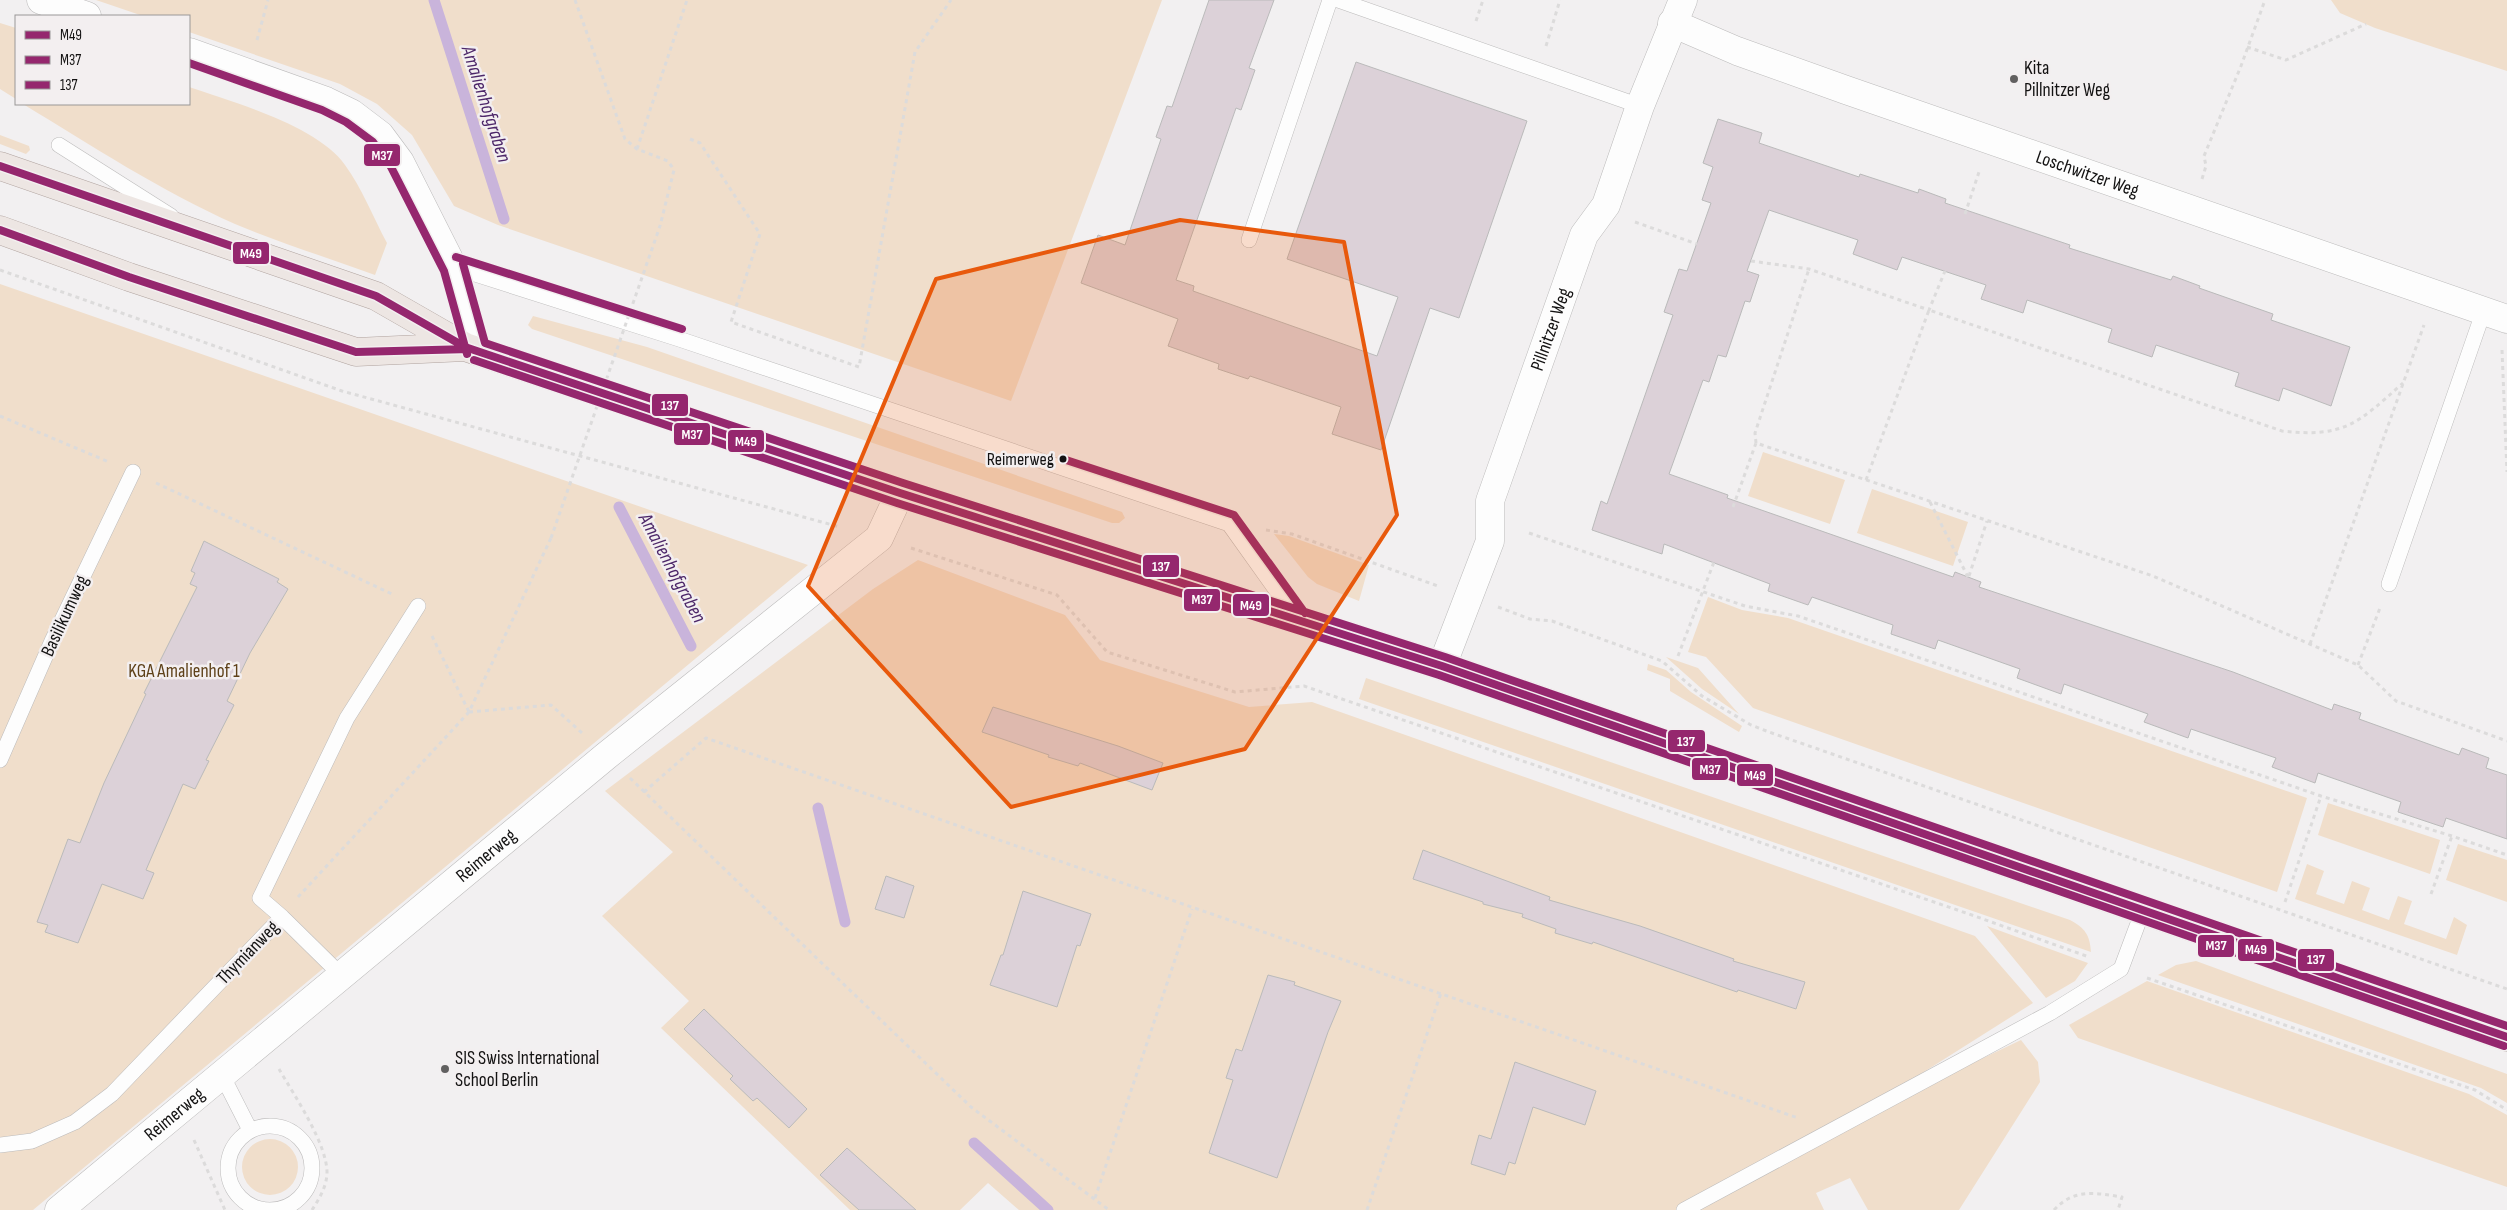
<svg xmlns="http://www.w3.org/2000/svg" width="2507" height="1210" font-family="'Sofia Sans Condensed',sans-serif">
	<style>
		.green { fill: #f0decb }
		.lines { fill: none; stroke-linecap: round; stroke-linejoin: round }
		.stream { stroke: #c9b4db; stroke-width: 11 }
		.building { fill: #dcd1d8; stroke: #bababa }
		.lane-casing { stroke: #bcbbbb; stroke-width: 16 }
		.street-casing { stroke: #bcbbbb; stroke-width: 29 }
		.primary-casing { stroke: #b0a39f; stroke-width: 29 }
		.path { stroke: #dcdbdb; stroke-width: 3; stroke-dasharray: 4 4; stroke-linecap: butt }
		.lane { stroke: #fdfdfd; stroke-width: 15 }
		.street { stroke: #fdfdfd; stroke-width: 28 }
		.primary { stroke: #ede6e3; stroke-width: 28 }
		.path-bridge { stroke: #dcdbdb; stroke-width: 3; stroke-dasharray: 4 4; stroke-linecap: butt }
		.bus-1-casing { stroke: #f3eff0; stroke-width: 11 }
		.bus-2-casing { stroke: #f3eff0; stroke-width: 11 }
		.bus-3-casing { stroke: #f3eff0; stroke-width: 11 }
		.bus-1 { stroke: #95276e; stroke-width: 8 }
		.bus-2 { stroke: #95276e; stroke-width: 8 }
		.bus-3 { stroke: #95276e; stroke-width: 8 }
		.marked { fill: #e8590c; fill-opacity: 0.2; stroke: #e8590c; stroke-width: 4; stroke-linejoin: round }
		.poi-dot { fill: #616060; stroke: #f3eff0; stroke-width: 2 }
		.bus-dot { fill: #131212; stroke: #f3eff0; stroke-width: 2 }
		.labels { text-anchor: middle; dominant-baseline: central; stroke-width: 5; stroke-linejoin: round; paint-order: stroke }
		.bus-label { font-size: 18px; fill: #131212; stroke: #f3eff0; text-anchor: end }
		.poi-label { font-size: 19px; fill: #131212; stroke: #f3eff0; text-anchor: start }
		.street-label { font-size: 19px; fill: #131212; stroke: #f3eff0 }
		.park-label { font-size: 19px; fill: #5e4119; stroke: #f3eff0 }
		.water-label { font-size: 20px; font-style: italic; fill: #4d2769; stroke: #f3eff0 }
		.line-badge { stroke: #f3eff0; stroke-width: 2 }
		.badge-label { font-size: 14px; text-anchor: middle; font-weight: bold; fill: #fff }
	</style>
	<rect width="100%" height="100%" fill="#f2f0f1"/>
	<!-- green -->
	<path class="green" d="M 96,0 L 1162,0 L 1011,401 L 498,225 L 454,206 L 412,135 L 377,104 L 340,84 L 189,32 L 189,16 L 143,16 Z
		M 2331,0 L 2507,0 L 2507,71 L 2375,28 L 2340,13 Z
		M 0,23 L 16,28 L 16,99 L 0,89 Z
		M 189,87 C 233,102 318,126 345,165 C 362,188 373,217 387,243 L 375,275 C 329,258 280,243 235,224 C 161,191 92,146 23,104 L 189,104 Z
		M 0,135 L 29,146 L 30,150 L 26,154 L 0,144 Z
		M 0,284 L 808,565 L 33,1210 L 0,1210 Z
		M 533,316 L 647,347 L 1122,512 L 1125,518 L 1119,523 L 1112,523 L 532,329 L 528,325 Z
		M 1763,452 L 1845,480 L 1830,524 L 1748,496 Z
		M 1872,489 L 1968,522 L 1953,566 L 1857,533 Z
		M 1274,534 L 1289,536 L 1369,565 L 1359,601 L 1317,584 L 1308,577 Z
		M 918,560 L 1065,615 L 1100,660 L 1249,707 L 1312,702 L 1975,936 L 2033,1003 L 1832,1130 L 2021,1040 L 2038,1062 L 2040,1082 L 1959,1210 L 1868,1210 L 1850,1178 L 1816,1193 L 1824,1210 L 1019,1210 L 988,1183 L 960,1210 L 850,1210 L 661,1028 L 689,1001 L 602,916 L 673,852 L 605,791 L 873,589 Z
		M 1708,597 L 1742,610 L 1788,618 L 2307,798 L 2277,892 L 1753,708 L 1706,657 L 1688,652 Z
		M 1666,657 L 1698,668 L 1739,714 L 1702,689 Z
		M 1648,664 L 1666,670 L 1691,692 L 1742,726 L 1739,732 L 1670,691 L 1670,679 L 1647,670 Z
		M 1366,678 L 2070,920 C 2085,928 2090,935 2091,952 L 1359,699 Z
		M 2328,803 L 2440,840 L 2430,874 L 2318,835 Z
		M 2458,844 L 2507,860 L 2507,902 L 2446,880 Z
		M 2307,864 L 2324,871 L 2316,894 L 2344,904 L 2352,881 L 2370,888 L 2362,910 L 2389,920 L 2398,896 L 2412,901 L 2404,924 L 2446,939 L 2454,917 L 2467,925 L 2457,955 L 2295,899 Z
		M 1987,926 L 2088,963 L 2075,981 L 2046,998 Z
		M 2196,961 L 2507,1074 L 2507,1103 L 2481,1088 L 2158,975 L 2176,965 Z
		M 2147,981 L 2469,1094 L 2507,1115 L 2507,1187 L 2078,1038 L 2069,1025 Z
		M242 1167a28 28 0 1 1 56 0a28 28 0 1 1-56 0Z"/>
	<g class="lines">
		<!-- stream -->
		<path class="stream" d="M 434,0 L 504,219
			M 619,507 L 691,646
			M 818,808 L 845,922
			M 974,1143 L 1048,1210"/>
	</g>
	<!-- building -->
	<path class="building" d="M 1209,0 L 1274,0 L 1249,68 L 1255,70 L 1241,110 L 1236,108 L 1176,280 L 1194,286 L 1193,291 L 1377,356 L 1398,297 L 1287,259 L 1356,62 L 1527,121 L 1459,318 L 1430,308 L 1381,450 L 1332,434 L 1341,407 L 1250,376 L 1248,379 L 1218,369 L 1219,364 L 1168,346 L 1178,319 L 1081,283 L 1098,235 L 1125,245 L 1161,139 L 1156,137 L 1167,106 L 1172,107 Z
		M 1718,119 L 1762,133 L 1759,143 L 1859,177 L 1860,174 L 1918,193 L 1919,189 L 1946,199 L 1945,203 L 2070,245 L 2069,248 L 2171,280 L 2173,276 L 2200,286 L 2199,288 L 2273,314 L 2271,320 L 2350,347 L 2331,406 L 2283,388 L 2279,401 L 2235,386 L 2239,373 L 2156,345 L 2152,357 L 2108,342 L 2112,329 L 2027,300 L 2023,313 L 1981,299 L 1986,285 L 1902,257 L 1897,270 L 1853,254 L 1858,240 L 1769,210 L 1747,271 L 1759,275 L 1750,302 L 1745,301 L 1726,357 L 1718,355 L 1709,382 L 1703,380 L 1669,474 L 1728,495 L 1727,498 L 1953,577 L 1955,572 L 1981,582 L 1979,587 L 2233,672 L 2332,710 L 2334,704 L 2361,713 L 2359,719 L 2459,755 L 2462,748 L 2489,758 L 2486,768 L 2507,775 L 2507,839 L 2446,818 L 2443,827 L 2398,812 L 2401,802 L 2318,773 L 2315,783 L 2272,767 L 2276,758 L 2191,729 L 2188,738 L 2144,722 L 2148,714 L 2064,684 L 2061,694 L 2017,678 L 2020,669 L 1938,640 L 1935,649 L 1891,634 L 1893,625 L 1812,597 L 1808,605 L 1768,591 L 1770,584 L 1664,544 L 1662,554 L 1592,530 L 1601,501 L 1607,504 L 1673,315 L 1664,312 L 1679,269 L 1687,271 L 1711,203 L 1702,200 L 1713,167 L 1703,163 Z
		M 204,541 L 279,579 L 277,582 L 288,589 L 250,653 L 227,701 L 234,705 L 206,760 L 209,761 L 195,789 L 183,784 L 146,870 L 154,873 L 143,899 L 102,884 L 78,943 L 45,932 L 48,925 L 37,922 L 68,839 L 80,843 L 104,783 L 146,694 L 144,693 L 197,587 L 190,584 L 195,573 L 191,571 Z
		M 993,707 L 1118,746 L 1163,763 L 1152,790 L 1080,763 L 1078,766 L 1048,757 L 1049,755 L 982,732 Z
		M 1423,850 L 1550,897 L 1549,900 L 1640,926 L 1734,959 L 1733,961 L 1805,982 L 1796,1009 L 1738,990 L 1737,992 L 1593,942 L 1592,944 L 1555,933 L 1556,929 L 1522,917 L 1523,914 L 1483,904 L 1483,902 L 1413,879 Z
		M 886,876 L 914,886 L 904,918 L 875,909 Z
		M 1023,891 L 1091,914 L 1080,946 L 1077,945 L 1057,1007 L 990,985 L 1001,955 L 1003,955 Z
		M 1268,975 L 1295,982 L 1294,985 L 1341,1001 L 1328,1032 L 1277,1178 L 1209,1153 L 1233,1080 L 1226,1078 L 1236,1049 L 1242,1051 Z
		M 704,1009 L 807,1109 L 789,1128 L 757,1098 L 753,1101 L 730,1079 L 733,1076 L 684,1029 Z
		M 1515,1062 L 1596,1091 L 1585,1125 L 1533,1107 L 1515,1164 L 1509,1162 L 1505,1175 L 1471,1164 L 1479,1135 L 1491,1139 Z
		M 847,1148 L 916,1210 L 859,1210 L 820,1175 Z"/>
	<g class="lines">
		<defs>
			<path id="lane" d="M 1338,0 L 1640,106
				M 59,145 L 171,216
				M 1249,240 L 1330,0
				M 453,267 L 679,339 L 1229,524 L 1296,618
				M 2389,584 L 2484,310
				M 0,760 L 52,641 L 133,472
				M 282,917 L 342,976
				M 222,1075 L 250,1130
				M228 1168a42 42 0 1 1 84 0a42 42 0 1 1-84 0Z
				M 0,1145 L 32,1141 L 75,1122 L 112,1094 L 282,917 L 260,898 L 347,718 L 418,606
				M 1684,1210 L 2050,1013 L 2121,969 L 2143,910"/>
			<g id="street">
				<path d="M 41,0 L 87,16"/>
				<path id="s1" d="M 1672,23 L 1737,51 L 1846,90 L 2507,319"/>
				<path d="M 189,52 L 326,101 L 351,113 L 380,135 L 400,162 L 453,267 L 477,351"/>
				<path id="s2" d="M 1442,666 L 1490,541 L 1490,501 L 1584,235 L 1606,205 L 1640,106 L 1683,0"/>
				<path id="s3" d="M 59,1210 L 606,756 L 879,538 L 900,493"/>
			</g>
			<path id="primary" d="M 0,166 L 376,296 L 465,347 L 900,493 L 1442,666 L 2507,1037
				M 0,230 L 129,277 L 356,352 L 465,347"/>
		</defs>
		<!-- lane casing -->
		<use href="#lane" class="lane-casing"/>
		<!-- street casing -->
		<use href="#street" class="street-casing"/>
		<!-- primary casing -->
		<use href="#primary" class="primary-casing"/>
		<!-- path -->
		<path class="path" d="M 575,0 L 625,139 L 637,149 L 668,161 L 674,170 L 660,226
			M 1476,21 L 1483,0
			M 257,40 L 268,0
			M 1546,46 L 1560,0
			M 2247,47 L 2286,60 L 2366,24
			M 690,139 L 700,143 L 760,234 L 731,322 L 859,367 L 915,52 L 951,0
			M 637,149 L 687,0
			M 2202,179 L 2206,166 L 2204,156 L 2241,66 L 2265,0
			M 1965,214 L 1979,172
			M 1635,222 L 1697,244
			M 1751,261 L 1809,269 L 1929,310 L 1945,271
			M 0,270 L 342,391 L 840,527
			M 2502,350 L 2507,472
			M 0,416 L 109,462
			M 1756,443 L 1755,433 L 1809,269
			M 1866,480 L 1929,310 L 2282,431 C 2345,438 2358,423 2403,383
			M 156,483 L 394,595
			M 1930,502 L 1968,577
			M 1733,507 L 1756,443 L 2153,576 L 2358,665 L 2396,701 L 2507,741
			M 1266,530 L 1292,534 L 1438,586
			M 1529,533 L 1745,606 L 1798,616 L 2321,796 L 2452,836 L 2507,855
			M 911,548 L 1057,595 L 1107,652 L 1235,692 L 1304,686 L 1969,914 L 2089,957
			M 1969,576 L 1987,521
			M 1498,607 L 1530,619 L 1552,621 L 1662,661 L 1702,696 L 1751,725 L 1769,732 L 2507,989
			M 432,636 L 469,712
			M 2310,644 L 2424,325
			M 1678,656 L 1714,562
			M 2358,665 L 2380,608
			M 469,712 L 551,705 L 582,733
			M 630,778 L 971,1107 L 1109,1210
			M 644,792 L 706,738 L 1798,1118
			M 2431,894 L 2452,836
			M 298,897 L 469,712 L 551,538
			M 2285,902 L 2321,796
			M 2147,978 L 2475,1090 L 2507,1110
			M 279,1069 C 294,1095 328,1145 327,1174 C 326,1188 319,1199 312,1210
			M 194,1140 L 225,1210
			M 1095,1198 L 1192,909
			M 1367,1210 L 1441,993
			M 2054,1210 C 2074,1188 2096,1193 2122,1197 L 2118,1210"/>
		<!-- lane -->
		<use href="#lane" class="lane"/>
		<!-- street -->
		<use href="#street" class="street"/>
		<!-- primary -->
		<use href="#primary" class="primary"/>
		<!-- path-bridge -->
		<path class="path-bridge" d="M 551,538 L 660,226"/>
		<defs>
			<path id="bus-1" d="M 0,166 L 376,296 L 465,347 L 900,493 L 1442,666 L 2507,1037
				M 0,230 L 129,277 L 356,352 L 470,349"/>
			<path id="bus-2" d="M 189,63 L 322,110 L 346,122 L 373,142 L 391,167 L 444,271 L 467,354
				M 474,360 L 897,503 L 1439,675 L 2504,1046"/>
			<path id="bus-3" d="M 456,257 L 682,329
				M 463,264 L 485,343 L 903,483 L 1445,657 L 2507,1026
				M 1063,459 L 1234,515 L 1305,613"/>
		</defs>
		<!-- bus-1 casing -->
		<use href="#bus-1" class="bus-1-casing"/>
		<!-- bus-2 casing -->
		<use href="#bus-2" class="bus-2-casing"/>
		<!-- bus-3 casing -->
		<use href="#bus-3" class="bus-3-casing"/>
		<!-- bus-1 -->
		<use href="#bus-1" class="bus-1"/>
		<!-- bus-2 -->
		<use href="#bus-2" class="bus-2"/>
		<!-- bus-3 -->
		<use href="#bus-3" class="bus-3"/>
	</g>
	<!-- marked area -->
	<path class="marked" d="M 1180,220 L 1344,242 L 1397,515 L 1245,749 L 1011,807 L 808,586 L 936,279 Z"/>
	<!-- markers -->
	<g class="poi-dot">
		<circle cx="2014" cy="79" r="5"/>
		<circle cx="445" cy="1069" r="5"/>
	</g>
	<circle class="bus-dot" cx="1063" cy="459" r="4.5"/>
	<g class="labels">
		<!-- bus labels -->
		<g class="bus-label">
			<text x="1054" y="459">Reimerweg</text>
		</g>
		<!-- poi labels -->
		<g class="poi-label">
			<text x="2024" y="68">Kita<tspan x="2024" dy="22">Pillnitzer Weg</tspan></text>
			<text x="455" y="1058">SIS Swiss International<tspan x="455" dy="22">School Berlin</tspan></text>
		</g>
		<!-- street labels -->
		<g class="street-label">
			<text stroke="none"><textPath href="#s1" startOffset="442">Loschwitzer Weg</textPath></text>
			<text stroke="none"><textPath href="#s2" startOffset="356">Pillnitzer Weg</textPath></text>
			<text transform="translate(65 616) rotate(-65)">Basilikumweg</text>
			<text stroke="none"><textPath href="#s3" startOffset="555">Reimerweg</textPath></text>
			<text transform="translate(248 953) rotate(-46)">Thymianweg</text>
			<text stroke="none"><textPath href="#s3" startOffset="150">Reimerweg</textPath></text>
		</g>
		<!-- park labels -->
		<g class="park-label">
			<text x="184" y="671">KGA Amalienhof 1</text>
		</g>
		<!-- water labels -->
		<g class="water-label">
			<text transform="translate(486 104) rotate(72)">Amalienhofgraben</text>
			<text transform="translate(672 568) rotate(62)">Amalienhofgraben</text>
		</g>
	</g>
	<g class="line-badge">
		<rect x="363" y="143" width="38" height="24" rx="5" fill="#95276e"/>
		<rect x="232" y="241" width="38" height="24" rx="5" fill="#95276e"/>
		<rect x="651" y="393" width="38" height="24" rx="5" fill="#95276e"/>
		<rect x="673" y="422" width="38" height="24" rx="5" fill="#95276e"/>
		<rect x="727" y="429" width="38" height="24" rx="5" fill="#95276e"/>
		<rect x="1142" y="554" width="38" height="24" rx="5" fill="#95276e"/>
		<rect x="1183" y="588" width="38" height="24" rx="5" fill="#95276e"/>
		<rect x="1232" y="593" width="38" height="24" rx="5" fill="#95276e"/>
		<rect x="1667" y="729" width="39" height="24" rx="5" fill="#95276e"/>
		<rect x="1691" y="757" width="38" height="24" rx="5" fill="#95276e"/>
		<rect x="1736" y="763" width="38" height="24" rx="5" fill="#95276e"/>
		<rect x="2197" y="934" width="38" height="24" rx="5" fill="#95276e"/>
		<rect x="2237" y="938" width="38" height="24" rx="5" fill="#95276e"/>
		<rect x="2297" y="948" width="38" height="24" rx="5" fill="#95276e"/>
	</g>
	<g class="badge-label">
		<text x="382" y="160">M37</text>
		<text x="251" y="258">M49</text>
		<text x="670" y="410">137</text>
		<text x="692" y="439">M37</text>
		<text x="746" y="446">M49</text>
		<text x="1161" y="571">137</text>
		<text x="1202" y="604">M37</text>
		<text x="1251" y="610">M49</text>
		<text x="1686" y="746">137</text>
		<text x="1710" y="774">M37</text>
		<text x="1755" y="780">M49</text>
		<text x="2216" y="950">M37</text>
		<text x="2256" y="954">M49</text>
		<text x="2316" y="964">137</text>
	</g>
	<!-- legend -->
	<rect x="15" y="15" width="175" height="90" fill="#f3eff0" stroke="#999797"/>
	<rect x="25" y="31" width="25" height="8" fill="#95276e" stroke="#999797"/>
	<text x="60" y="40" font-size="15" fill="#131212">M49</text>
	<rect x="25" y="56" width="25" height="8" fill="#95276e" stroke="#999797"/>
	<text x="60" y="65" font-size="15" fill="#131212">M37</text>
	<rect x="25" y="81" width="25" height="8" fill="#95276e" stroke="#999797"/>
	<text x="60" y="90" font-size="15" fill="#131212">137</text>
</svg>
